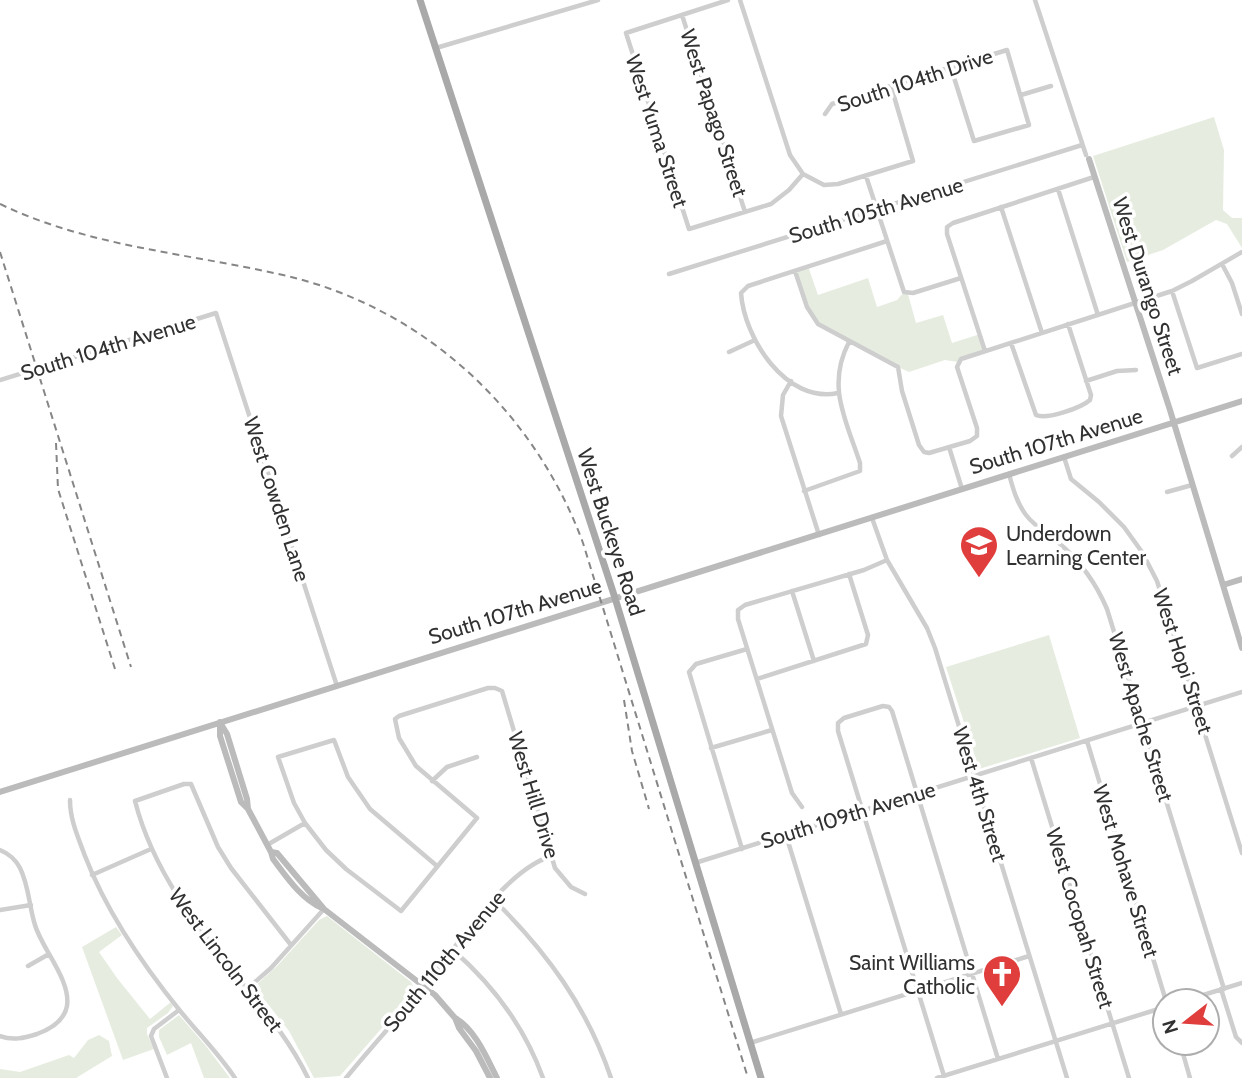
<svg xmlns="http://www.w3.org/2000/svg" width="1242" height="1078" font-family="Cabin,sans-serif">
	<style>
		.green { fill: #e6ede0 }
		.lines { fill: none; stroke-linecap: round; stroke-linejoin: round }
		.street { stroke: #cecece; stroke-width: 4.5 }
		.secondary { stroke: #bbb; stroke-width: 6 }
		.primary { stroke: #a9a9a9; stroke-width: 7 }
		.rail { stroke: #868686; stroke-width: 2; stroke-dasharray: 7 5; stroke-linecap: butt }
		.labels { text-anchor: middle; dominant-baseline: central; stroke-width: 7; stroke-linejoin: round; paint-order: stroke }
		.street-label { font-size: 21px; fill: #313131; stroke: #fff }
		.poi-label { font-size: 21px; fill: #313131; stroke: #fff; text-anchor: start }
	</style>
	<rect width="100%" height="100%" fill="#fff"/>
	<!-- green -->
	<path class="green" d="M 1214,117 L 1224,150 L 1223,210 L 1232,218 L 1242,218 L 1242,248 L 1227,224 L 1216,220 L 1163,250 L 1127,262 L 1093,156 Z
		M 808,266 L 818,295 L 868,278 L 877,307 L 897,300 L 904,292 L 908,294 L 916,323 L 943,315 L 952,343 L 980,334 L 985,351 L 958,362 L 945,360 L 909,372 L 898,367 L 829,332 L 812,317 L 795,271 Z
		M 1049,635 L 1080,738 L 979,769 L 946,667 Z
		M 327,916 L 411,982 L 415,990 L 340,1076 L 314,1078 L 289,1031 L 256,989 L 256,985 L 277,966 L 319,920 Z
		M 116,927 L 122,935 L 99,952 L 117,978 L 150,1019 L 171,1002 L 173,1006 L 168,1013 L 147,1028 L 147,1034 L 154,1049 L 123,1060 L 82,947 Z
		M 179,1015 L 206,1046 L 230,1078 L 204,1078 L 191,1043 L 167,1055 L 159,1037 L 159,1030 Z
		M 99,1035 L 109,1041 L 112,1056 L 76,1078 L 0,1078 L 0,1069 L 20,1072 L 69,1055 L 74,1058 L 88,1040 Z"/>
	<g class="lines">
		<!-- street -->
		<path class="street" d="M 728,0 L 626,33 L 689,229 L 771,204 L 789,190 L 803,174 L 824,185 L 838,184 L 913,161 L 891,86
			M 740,0 L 790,155 L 803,174
			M 1035,0 L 1086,155
			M 682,15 L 745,212
			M 436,48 L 598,0
			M 1021,95 L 1051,86
			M 825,114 L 832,104 L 1007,50 L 1029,125 L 974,141 L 951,68
			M 866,176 L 904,292 L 913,293 L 961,278
			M 1058,189 L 1098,315
			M 1001,207 L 1042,333
			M 1222,264 L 1232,283 L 1242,314
			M 795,271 L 807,307 L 818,324 L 898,367 L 902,391 L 919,445 L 924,452 L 929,453 L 970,441 L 977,436 L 977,428 L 957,367 L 961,359 L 1172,291 L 1192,281 L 1242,252
			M 669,274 L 1082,145
			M 1172,291 L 1197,368 L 1242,354
			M 1011,343 L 1036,415 C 1046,420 1081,408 1090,400 L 1091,395 L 1068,324
			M 985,351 L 947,234 L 947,227 L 953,223 L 1094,177
			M 729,352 L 755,340
			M 0,380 L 216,313 L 337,686
			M 791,381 L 783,395 L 781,416 L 819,535
			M 1086,381 L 1117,371 L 1136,370
			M 838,393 C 786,404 744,338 741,293 L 748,286 L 887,241
			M 949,447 L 962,489
			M 1232,456 L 1242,447
			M 1064,457 L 1071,479 L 1099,502 L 1124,527 L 1142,552 L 1157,581 L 1242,853
			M 1009,474 C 1013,489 1017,503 1026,515 C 1035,527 1048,533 1059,543 C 1080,561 1096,583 1107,609 L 1224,989
			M 804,491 L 860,471 L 860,463 C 846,420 826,386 849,342
			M 1167,492 L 1192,485
			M 872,518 L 887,560 L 927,628 L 935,648 L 1067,1078
			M 792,591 L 814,661
			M 757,679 L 866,644 L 868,635 L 849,574
			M 1087,741 L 1166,1001
			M 711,748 L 772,730
			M 1031,758 L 1129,1078
			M 432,781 L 447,767 L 477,757
			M 70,800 C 70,820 78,837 85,856 C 107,913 142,964 181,1012 C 199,1034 219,1054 235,1078
			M 802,807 L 792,793 L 738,619 L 738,610 L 745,605 L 864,570 L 887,560
			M 786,835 L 841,1014
			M 267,845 L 305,823
			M 742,849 L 689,672 L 696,664 L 747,649
			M 0,850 C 8,853 16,860 20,868 C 29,886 29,906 35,925 C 42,949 71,980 67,1006 C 64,1021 51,1029 37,1034 C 24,1038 13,1041 0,1036
			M 695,863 L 1242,692
			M 437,866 L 370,809 L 348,777 L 334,740 L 278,757 L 294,803 L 305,823 L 326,850 L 346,869 L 401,911 L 477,818 L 416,766 L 399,738 L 395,719 L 399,716 L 488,688 L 495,688 L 502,691 L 555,868 L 571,887 L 585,894
			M 92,875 L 151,849
			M 494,900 C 547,952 587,1007 611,1078
			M 0,910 L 31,905
			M 291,945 L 231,868 L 218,847 L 191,784 L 184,784 L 135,801 C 154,875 201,931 247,989 C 270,1017 292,1045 308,1078
			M 453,950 C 492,984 525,1028 543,1078
			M 28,966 L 49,954
			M 247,989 L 271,968 L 324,909
			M 1221,989 L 1236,1037 L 1242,1043
			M 1184,1001 L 1242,983
			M 750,1043 L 1029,956
			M 1180,1043 L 1190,1078
			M 944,1076 L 838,731 L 838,723 L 844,718 L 883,706 L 889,707 L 892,711 L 998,1059
			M 167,1078 L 151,1036 L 154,1029 L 179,1010
			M 346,1078 C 372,1046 400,1016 426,984 C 457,947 505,869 552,856
			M 937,1078 L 1165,1007"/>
		<!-- secondary -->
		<path class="secondary" d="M 1089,159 L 1170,410 L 1242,648
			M 1223,585 L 1242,579
			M 220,722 L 220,736 L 241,802 L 248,809 L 271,852 L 273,859 C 286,876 301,899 322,908
			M 221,724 L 227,734 L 247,799 L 248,809
			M 0,792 L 1242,401
			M 271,852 L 277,853 L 324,909 L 435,995 L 455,1018 L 459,1028 L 476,1051 L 490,1078
			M 455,1018 C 475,1029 487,1058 497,1078"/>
		<!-- primary -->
		<path class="primary" d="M 420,0 L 615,598 L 761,1078"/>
		<!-- rail -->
		<path class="rail" d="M 0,204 C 90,247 187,253 283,275 C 423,307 534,410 583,543 L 748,1078
			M 0,252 L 131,667
			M 56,443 L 58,489 L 115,669
			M 624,700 L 632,751 L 649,809"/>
	</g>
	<!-- icons -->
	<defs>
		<symbol id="school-pin" viewBox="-11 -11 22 30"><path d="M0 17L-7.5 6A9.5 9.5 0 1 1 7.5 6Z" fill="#df3e3d" stroke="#fff"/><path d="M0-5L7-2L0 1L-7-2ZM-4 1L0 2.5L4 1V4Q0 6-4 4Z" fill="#fff"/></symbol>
		<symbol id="church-pin" viewBox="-11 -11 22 30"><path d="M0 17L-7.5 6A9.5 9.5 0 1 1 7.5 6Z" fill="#df3e3d" stroke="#fff"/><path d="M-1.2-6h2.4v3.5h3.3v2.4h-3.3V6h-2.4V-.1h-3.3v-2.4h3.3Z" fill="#fff"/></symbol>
	</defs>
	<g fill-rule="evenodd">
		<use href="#school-pin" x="957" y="523" width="44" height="60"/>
		<use href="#church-pin" x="980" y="952" width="44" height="60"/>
	</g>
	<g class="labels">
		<!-- street labels -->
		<g class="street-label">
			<text transform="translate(915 80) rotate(-18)">South 104th Drive</text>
			<text transform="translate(714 113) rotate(72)">West Papago Street</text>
			<text transform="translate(657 131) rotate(72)">West Yuma Street</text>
			<text transform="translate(876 210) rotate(-17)">South 105th Avenue</text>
			<text transform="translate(1148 286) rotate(72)">West Durango Street</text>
			<text transform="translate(108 347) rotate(-17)">South 104th Avenue</text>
			<text transform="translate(1056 441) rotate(-17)">South 107th Avenue</text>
			<text transform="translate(277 499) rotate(72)">West Cowden Lane</text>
			<text transform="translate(611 532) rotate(72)">West Buckeye Road</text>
			<text transform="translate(515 611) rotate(-17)">South 107th Avenue</text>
			<text transform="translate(1183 661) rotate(72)">West Hopi Street</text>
			<text transform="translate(1141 717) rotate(73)">West Apache Street</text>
			<text transform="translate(980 794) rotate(73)">West 4th Street</text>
			<text transform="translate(534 795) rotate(73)">West Hill Drive</text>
			<text transform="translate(848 815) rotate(-17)">South 109th Avenue</text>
			<text transform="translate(1126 871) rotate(73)">West Mohave Street</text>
			<text transform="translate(1080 918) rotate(73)">West Cocopah Street</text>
			<text transform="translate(226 960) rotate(53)">West Lincoln Street</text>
			<text transform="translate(444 961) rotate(-50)">South 110th Avenue</text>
		</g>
		<!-- poi labels -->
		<g class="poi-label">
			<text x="1006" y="533">Underdown<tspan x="1006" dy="24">Learning Center</tspan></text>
			<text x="975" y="962" text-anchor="end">Saint Williams<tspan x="975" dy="24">Catholic</tspan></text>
		</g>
	</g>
	<!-- north arrow -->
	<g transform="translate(1186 1022) rotate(253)"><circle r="33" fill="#ffffff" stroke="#adadad" stroke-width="2"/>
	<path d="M0-5L12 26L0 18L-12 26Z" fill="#df3e3d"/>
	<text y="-10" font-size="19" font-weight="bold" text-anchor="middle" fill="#313131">N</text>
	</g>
</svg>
